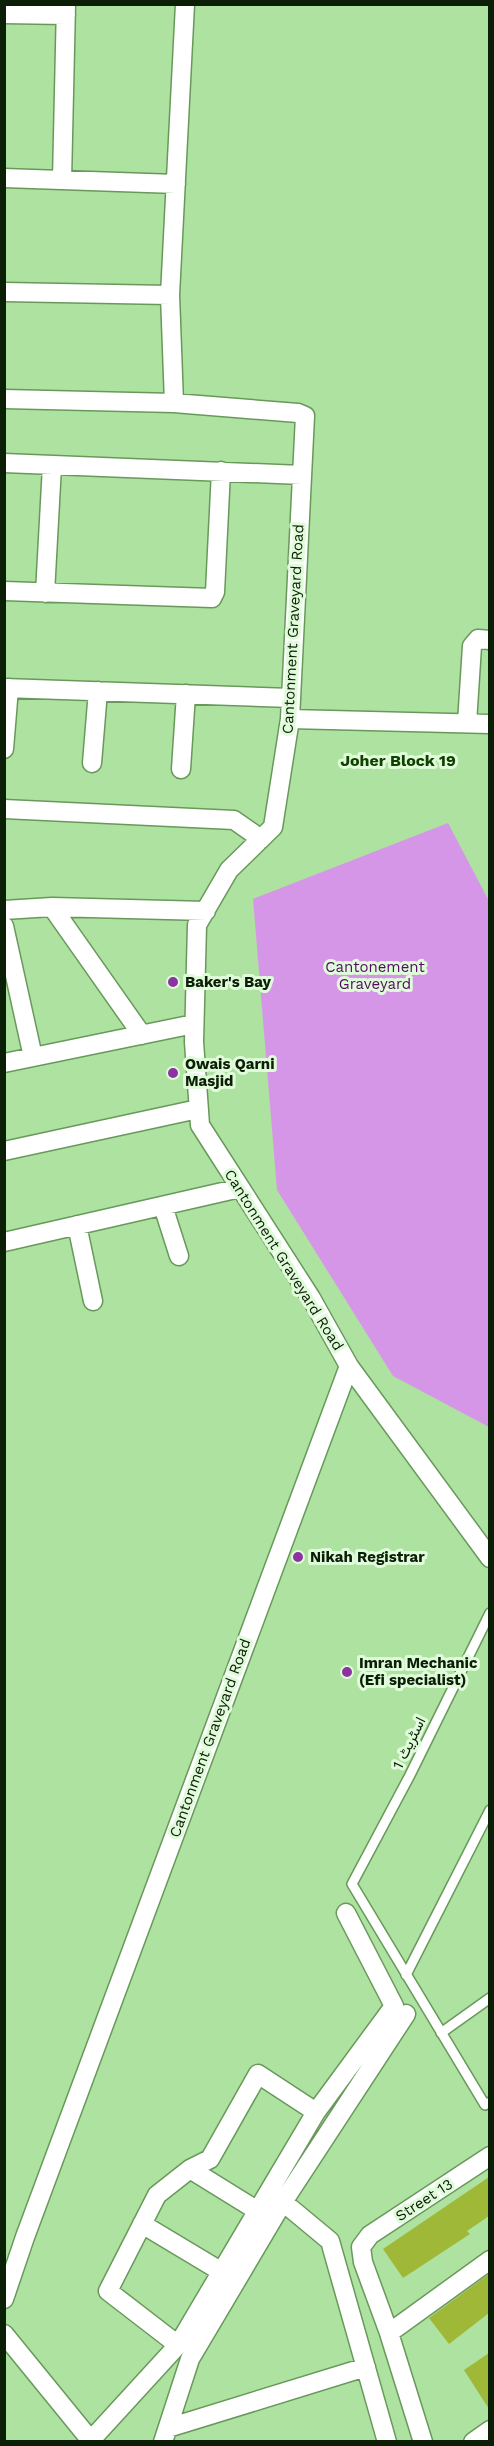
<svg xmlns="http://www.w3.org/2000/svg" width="494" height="2446" font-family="'Work Sans',Vazirmatn,sans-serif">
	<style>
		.green { fill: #d696e7 }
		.building { fill: #a0b837 }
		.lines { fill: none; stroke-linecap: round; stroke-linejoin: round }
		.lane-casing { stroke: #68995b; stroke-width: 12 }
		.street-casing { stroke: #68995b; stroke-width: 21 }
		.lane { stroke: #fff; stroke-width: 9 }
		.street { stroke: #fff; stroke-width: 18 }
		.poi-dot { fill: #8b33a0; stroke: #e0fbda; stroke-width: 2 }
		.labels { text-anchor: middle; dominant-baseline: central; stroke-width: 6; stroke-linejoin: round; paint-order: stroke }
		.street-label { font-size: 15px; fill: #0b1e06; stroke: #e0fbda }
		.park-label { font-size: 15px; fill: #530b62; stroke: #e0fbda }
		.poi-label { font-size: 15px; font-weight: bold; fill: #0b1e06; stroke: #e0fbda; text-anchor: start }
		.neighbourhood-label { font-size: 16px; font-weight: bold; fill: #114101; stroke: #e0fbda }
	</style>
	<rect width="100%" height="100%" fill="#aee2a0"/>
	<!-- green -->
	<path class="green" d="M 448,823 L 489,901 L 489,1427 L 393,1376 L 277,1190 L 253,899 Z"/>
	<!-- building -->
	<path class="building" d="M 489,2177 L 489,2216 L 467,2231 L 470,2234 L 403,2278 L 383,2249 Z
		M 489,2274 L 489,2313 L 449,2344 L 429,2318 Z
		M 489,2353 L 489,2409 L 464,2370 Z"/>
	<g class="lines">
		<defs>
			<path id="lane" d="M 490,1613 L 410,1775 L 352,1884 L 485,2105 L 490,2102
				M 406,1975 L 490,1810
				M 441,2033 L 490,1998"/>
			<path id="street" d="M 4,14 L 66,15
				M 4,178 L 176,184
				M 62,180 L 66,4
				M 4,292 L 170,295
				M 4,399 L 174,403 L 298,413 L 305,416 L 290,719 L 273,827 L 229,870 L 197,925 L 194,1042 L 200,1125 L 311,1298 L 349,1366 L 25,2237 L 4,2299
				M 174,403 L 170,295 L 185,4
				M 4,463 L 302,475
				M 4,591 L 212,598 L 215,592 L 221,471
				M 45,593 L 52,466
				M 4,688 L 291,698
				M 290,719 L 490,724
				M 467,723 L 472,646 L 478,639 L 490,640
				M 4,749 L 9,688
				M 92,763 L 98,691
				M 181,769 L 186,694
				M 4,809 L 234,820 L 261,839
				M 52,907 L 142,1035
				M 4,910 L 52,907 L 206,911
				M 4,926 L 33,1057
				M 4,1063 L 194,1024
				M 4,1151 L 198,1109
				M 163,1206 L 179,1256
				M 77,1225 L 93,1301
				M 4,1242 L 240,1188
				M 349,1366 L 490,1558
				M 190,2169 L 258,2211
				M 283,2202 L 330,2241 L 387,2442
				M 142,2224 L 222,2272
				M 389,2333 L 490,2260
				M 4,2334 L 92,2442
				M 178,2345 L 316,2112 L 394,2006 L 346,1913
				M 168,2428 L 366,2367
				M 91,2440 L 178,2345 L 108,2291 L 157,2195 L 190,2169 L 210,2159 L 258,2074 L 316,2112
				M 163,2442 L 190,2359 L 283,2202 L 406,2014
				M 423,2442 L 389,2333 L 363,2262 L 361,2247 L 370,2235 L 490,2156
				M 473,2442 L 490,2430"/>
		</defs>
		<!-- lane casing -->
		<use href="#lane" class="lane-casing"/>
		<!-- street casing -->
		<use href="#street" class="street-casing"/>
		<!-- lane -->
		<use href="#lane" class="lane"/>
		<!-- street -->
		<use href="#street" class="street"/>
	</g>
	<!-- markers -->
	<g class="poi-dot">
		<circle cx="173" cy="982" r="6"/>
		<circle cx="173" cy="1073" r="6"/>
		<circle cx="298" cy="1557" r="6"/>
		<circle cx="347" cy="1672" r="6"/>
	</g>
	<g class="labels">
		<!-- street labels -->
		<g class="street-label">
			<text transform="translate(293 629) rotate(-87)">Cantonment Graveyard Road</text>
			<text transform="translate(284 1260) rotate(58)">Cantonment Graveyard Road</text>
			<text transform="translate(210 1738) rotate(-70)">Cantonment Graveyard Road</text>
			<text transform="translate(409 1743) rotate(-64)">اسٹریٹ 1</text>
			<text transform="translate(424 2200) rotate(-33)">Street 13</text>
		</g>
		<!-- park labels -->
		<g class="park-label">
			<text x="375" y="967">Cantonement<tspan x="375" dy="17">Graveyard</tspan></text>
		</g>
		<!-- poi labels -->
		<g class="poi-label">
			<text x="185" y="982">Baker's Bay</text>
			<text x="185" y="1064">Owais Qarni<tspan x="185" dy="17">Masjid</tspan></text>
			<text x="310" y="1557">Nikah Registrar</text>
			<text x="359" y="1663">Imran Mechanic<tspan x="359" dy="17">(Efi specialist)</tspan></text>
		</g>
		<!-- neighbourhood labels -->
		<g class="neighbourhood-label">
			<text x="398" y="760">Joher Block 19</text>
		</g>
	</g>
	<!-- border -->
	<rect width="494" height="2446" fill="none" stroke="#0b1e06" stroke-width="12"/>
</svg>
